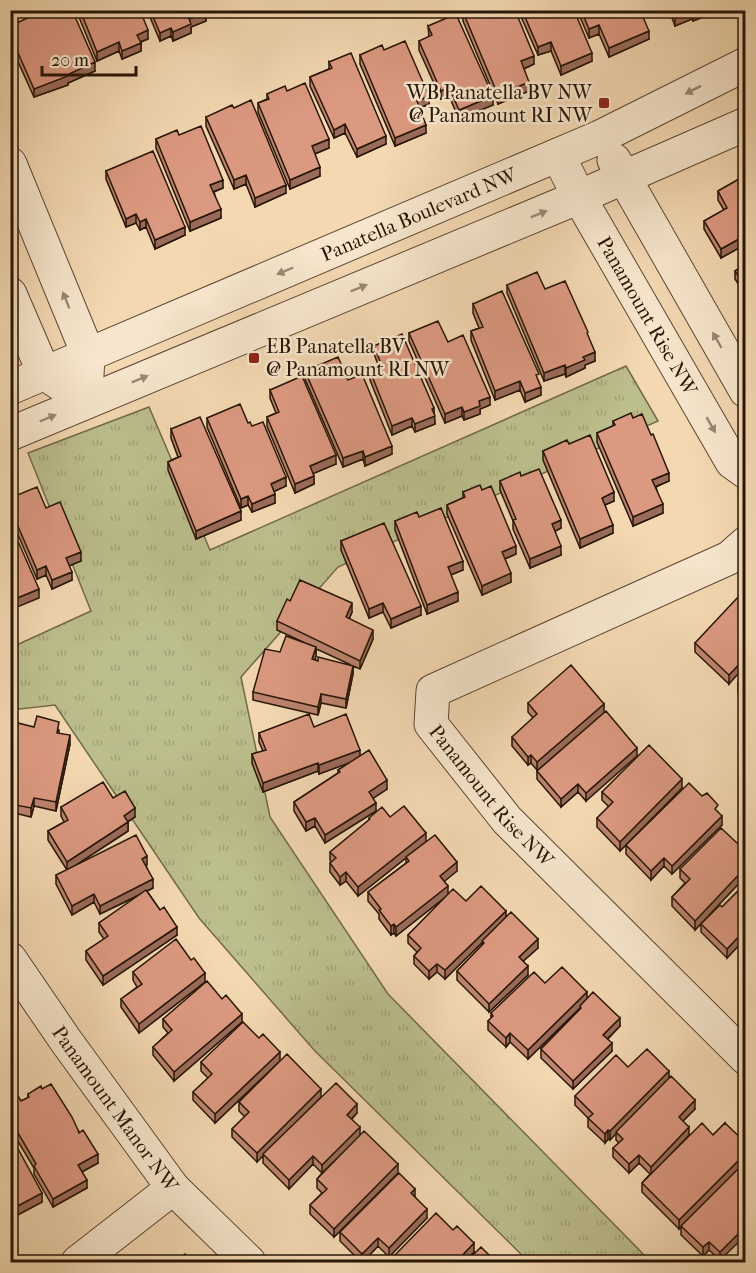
<svg xmlns="http://www.w3.org/2000/svg" width="756" height="1273" font-family="'IM FELL French Canon',serif">
	<style>
		.park { fill: url(#park-tufts); stroke: #726a4a; stroke-width: 1.5 }
		.lines { fill: none; stroke-linecap: round; stroke-linejoin: round }
		.minor-casing { stroke: #5a4632; stroke-width: 35 }
		.minor { stroke: #f7e6cd; stroke-width: 33 }
		.wall { fill: #bd846f; stroke: #271507; stroke-width: 1.5; fill-rule: evenodd }
		.shaded-wall { fill: #9a6b5a; stroke: #271507; stroke-width: 1.5 }
		.building { fill: #dc9981; stroke: #271507; stroke-width: 1.5 }
		.oneway { fill: #998874 }
		.poi-dot { fill: #8f2418; stroke: #f7e6cd; stroke-width: 2 }
		.labels { text-anchor: middle; dominant-baseline: central; stroke-width: 5; stroke-linejoin: round; paint-order: stroke }
		.poi-label { font-size: 20px; fill: #271507; stroke: #f7e6cd; text-anchor: end }
		.street-label { font-size: 20px; fill: #271507; stroke: #f7e6cd }
	</style>
	<defs>
		<pattern id="park-tufts" width="24" height="20" patternUnits="userSpaceOnUse" patternTransform="scale(1.5)"><rect width="24" height="20" fill="#bcbe8c"/><path d="M3 7l-1-3M5 7V3M7 7l1-3M15 17l-1-3M17 17v-4M19 17l1-3" fill="none" stroke="#a2a277"/></pattern>
	</defs>
	<rect width="100%" height="100%" fill="#f3d8b2"/>
	<filter id="stains"><feTurbulence type="fractalNoise" baseFrequency=".00333" numOctaves="4"/><feColorMatrix values="0 0 0 0 .2 0 0 0 0 .09 0 0 0 0 .02 0 0 0 .5 -.17"/></filter>
	<radialGradient id="worn" r=".72"><stop offset=".6" stop-color="#630" stop-opacity="0"/><stop offset="1" stop-color="#630" stop-opacity=".3"/></radialGradient>
	<!-- park -->
	<path class="park" d="M 626,366 L 658,421 L 338,567 L 241,677 L 270,817 L 388,994 L 651,1262 L 529,1262 L 314,1050 L 199,918 L 55,705 L 11,710 L 10,648 L 91,611 L 28,453 L 149,407 L 210,550 Z"/>
	<g class="lines">
		<defs>
			<g id="minor">
				<path id="s1" d="M 558,155 L 579,197 L 732,462 L 746,472"/>
				<path d="M 614,160 L 746,391"/>
				<path d="M 10,164 L 88,354 L 87,376"/>
				<path d="M 10,294 L 44,373 L 62,385"/>
				<path id="s2" d="M 10,388 L 600,137 L 746,64"/>
				<path d="M 10,434 L 579,197 L 746,124"/>
				<path id="s3" d="M 746,543 L 729,558 L 433,691 L 431,724 L 507,820 L 746,1058"/>
				<path id="s4" d="M 10,959 L 66,1041 L 173,1188 L 249,1262"/>
				<path d="M 78,1262 L 173,1188"/>
			</g>
		</defs>
		<!-- minor casing -->
		<use href="#minor" class="minor-casing"/>
		<!-- minor -->
		<use href="#minor" class="minor"/>
	</g>
	<!-- wall -->
	<path class="wall" d="M 26,10 L 72,10 L 95,71 L 68,83 L 68,85 L 34,97 L 10,44 L 10,26 L 29,18 Z
		M 76,10 L 140,10 L 148,39 L 141,42 L 141,51 L 122,59 L 119,51 L 97,61 Z
		M 147,10 L 205,10 L 206,21 L 191,27 L 191,33 L 173,41 L 171,36 L 160,41 Z
		M 518,10 L 574,10 L 592,61 L 561,75 L 551,51 L 538,55 Z
		M 577,10 L 649,10 L 642,14 L 649,39 L 609,57 L 599,34 L 589,38 Z
		M 669,10 L 716,10 L 716,12 L 693,21 L 692,19 L 675,26 Z
		M 463,12 L 534,64 L 524,69 L 529,91 L 498,104 L 463,21 Z
		M 428,26 L 493,105 L 459,119 L 449,96 L 441,99 L 419,50 L 419,41 L 429,37 Z
		M 360,55 L 429,104 L 420,108 L 426,133 L 395,146 L 360,64 Z
		M 329,62 L 386,144 L 357,157 L 345,133 L 334,138 L 310,86 L 310,77 L 329,69 Z
		M 287,91 L 329,148 L 315,154 L 320,176 L 290,189 L 258,112 L 258,103 L 267,99 L 267,94 Z
		M 206,117 L 286,193 L 255,207 L 246,184 L 234,189 L 206,126 Z
		M 179,135 L 223,188 L 214,192 L 221,218 L 190,231 L 156,148 L 156,139 Z
		M 106,171 L 185,235 L 155,249 L 146,227 L 140,230 L 136,223 L 126,227 L 106,179 Z
		M 746,175 L 746,244 L 721,258 L 704,229 L 704,221 L 724,210 L 718,200 L 718,191 Z
		M 746,264 L 746,296 L 735,279 L 735,271 Z
		M 507,285 L 545,289 L 588,337 L 595,361 L 585,365 L 585,368 L 566,377 L 565,374 L 544,381 L 507,293 Z
		M 473,304 L 539,382 L 541,395 L 525,402 L 520,390 L 495,400 L 471,340 L 471,331 L 479,328 L 473,313 Z
		M 409,333 L 448,342 L 490,405 L 480,409 L 480,414 L 464,420 L 462,416 L 445,423 L 409,341 Z
		M 374,346 L 434,414 L 435,424 L 415,432 L 412,426 L 392,435 L 370,380 L 370,371 L 379,367 L 374,354 Z
		M 305,371 L 348,380 L 392,454 L 365,466 L 363,459 L 343,467 L 305,379 Z
		M 270,390 L 336,464 L 313,473 L 314,484 L 295,493 L 267,426 L 267,417 L 276,413 L 270,398 Z
		M 207,418 L 248,423 L 252,426 L 286,486 L 274,491 L 275,503 L 252,512 L 248,505 L 241,508 L 207,427 Z
		M 633,418 L 669,481 L 656,487 L 663,513 L 633,526 L 597,442 L 597,433 L 613,426 L 613,421 Z
		M 171,429 L 241,520 L 196,539 L 168,470 L 168,462 L 178,457 L 171,438 Z
		M 569,444 L 614,501 L 605,505 L 613,533 L 580,548 L 543,460 L 543,451 Z
		M 521,476 L 561,528 L 555,531 L 561,555 L 530,568 L 513,529 L 513,521 L 500,490 L 500,481 Z
		M 463,492 L 516,554 L 505,559 L 511,582 L 482,595 L 447,514 L 447,505 L 463,498 Z
		M 10,498 L 46,508 L 81,561 L 69,566 L 72,580 L 52,589 L 46,575 L 37,579 L 10,516 Z
		M 419,517 L 463,570 L 451,575 L 458,601 L 427,614 L 395,530 L 395,521 Z
		M 341,541 L 421,615 L 391,628 L 383,612 L 369,618 L 341,550 Z
		M 290,601 L 352,612 L 349,619 L 373,639 L 360,669 L 353,666 L 353,674 L 346,708 L 321,703 L 318,715 L 253,700 L 253,692 L 303,642 L 277,630 L 277,621 ZM 316,649 L 321,651 L 351,665 L 315,660 L 316,656 Z
		M 746,602 L 729,684 L 695,652 L 695,643 Z
		M 746,675 L 746,699 L 738,692 L 738,683 Z
		M 528,703 L 604,704 L 586,801 L 578,792 L 561,807 L 537,779 L 537,770 L 531,763 L 528,765 L 512,746 L 512,737 L 533,718 L 528,712 Z
		M 34,727 L 59,730 L 59,733 L 70,744 L 56,811 L 34,806 L 31,817 L 10,812 L 10,756 Z
		M 314,727 L 360,756 L 387,789 L 373,798 L 376,811 L 325,843 L 315,826 L 306,831 L 294,811 L 294,802 L 338,773 L 338,770 L 351,762 L 319,774 L 318,771 L 263,792 L 252,763 L 252,754 L 263,751 L 259,742 L 259,733 Z
		M 682,788 L 620,851 L 597,827 L 597,818 L 609,807 L 602,800 L 602,792 Z
		M 113,798 L 135,817 L 128,822 L 128,831 L 74,866 L 147,865 L 146,865 L 153,888 L 147,891 L 177,935 L 103,985 L 86,960 L 86,951 L 104,939 L 99,932 L 99,923 L 140,895 L 100,914 L 94,902 L 72,915 L 56,884 L 56,875 L 67,870 L 48,840 L 48,831 L 64,822 L 61,816 L 61,807 Z
		M 718,812 L 722,825 L 672,874 L 664,866 L 651,880 L 626,854 L 626,845 Z
		M 390,817 L 426,842 L 457,871 L 444,881 L 448,894 L 466,901 L 506,918 L 538,948 L 523,961 L 528,975 L 489,1012 L 457,980 L 457,971 L 482,945 L 482,942 L 445,979 L 437,972 L 429,979 L 414,964 L 414,956 L 417,952 L 408,943 L 408,935 L 447,896 L 396,936 L 394,933 L 391,935 L 379,919 L 379,914 L 368,901 L 368,892 L 406,863 L 406,858 L 358,896 L 346,881 L 340,885 L 330,872 L 330,863 L 331,862 L 330,860 L 330,852 L 369,820 L 369,818 Z
		M 737,843 L 746,844 L 746,876 L 695,930 L 672,906 L 672,897 L 685,883 L 680,878 L 680,869 Z
		M 746,883 L 746,945 L 742,942 L 727,958 L 701,932 L 701,924 L 722,907 Z
		M 133,972 L 205,982 L 139,1033 L 121,1007 L 121,999 L 137,987 L 133,980 Z
		M 545,983 L 587,999 L 620,1026 L 608,1039 L 612,1051 L 573,1089 L 541,1058 L 541,1049 L 580,1010 L 580,1008 L 528,1059 L 510,1042 L 506,1047 L 488,1030 L 488,1021 L 491,1019 L 491,1013 Z
		M 163,1019 L 242,1022 L 174,1081 L 153,1055 L 153,1047 L 168,1033 L 163,1027 Z
		M 280,1061 L 215,1123 L 193,1100 L 193,1092 L 208,1078 L 201,1071 L 201,1062 Z
		M 628,1067 L 669,1079 L 695,1109 L 683,1121 L 689,1135 L 713,1135 L 725,1123 L 720,1260 L 709,1250 L 703,1256 L 681,1235 L 681,1227 L 679,1229 L 642,1192 L 642,1183 L 650,1174 L 639,1163 L 629,1173 L 613,1157 L 613,1148 L 619,1143 L 616,1140 L 616,1133 L 610,1140 L 608,1139 L 605,1143 L 588,1127 L 588,1118 L 575,1105 L 575,1096 Z
		M 28,1094 L 78,1130 L 98,1163 L 82,1172 L 87,1188 L 53,1207 L 34,1174 L 34,1168 L 10,1128 L 10,1100 L 21,1101 L 28,1098 Z
		M 321,1097 L 357,1113 L 352,1119 L 360,1136 L 398,1173 L 334,1237 L 310,1214 L 310,1205 L 322,1193 L 317,1188 L 317,1179 L 322,1173 L 313,1164 L 289,1189 L 263,1163 L 263,1155 L 257,1162 L 232,1137 L 232,1129 L 245,1117 L 239,1111 L 239,1102 Z
		M 10,1134 L 42,1202 L 14,1217 L 10,1210 Z
		M 415,1197 L 427,1218 L 389,1257 L 378,1246 L 362,1263 L 340,1241 L 340,1232 Z
		M 474,1252 L 463,1263 L 395,1263 L 395,1255 Z"/>
	<!-- shaded-wall -->
	<path class="shaded-wall" d="M 638,10 L 649,10 L 638,15 Z
		M 691,10 L 692,10 L 692,19 L 675,26 L 675,17 Z
		M 699,10 L 716,10 L 716,12 L 693,21 L 693,13 Z
		M 206,12 L 206,21 L 191,27 L 191,33 L 173,41 L 173,32 L 189,19 Z
		M 599,25 L 599,34 L 589,38 L 589,29 Z
		M 171,28 L 171,36 L 160,41 L 160,33 Z
		M 148,30 L 148,39 L 137,43 L 137,35 Z
		M 649,31 L 649,39 L 609,57 L 609,48 Z
		M 119,42 L 119,51 L 97,61 L 97,52 Z
		M 551,42 L 551,51 L 538,55 L 538,47 Z
		M 141,43 L 141,51 L 122,59 L 122,51 Z
		M 592,53 L 592,61 L 561,75 L 561,66 Z
		M 534,56 L 534,64 L 521,70 L 521,61 Z
		M 95,62 L 95,71 L 68,83 L 68,85 L 34,97 L 34,89 Z
		M 529,82 L 529,91 L 498,104 L 498,95 Z
		M 449,87 L 449,96 L 441,99 L 441,91 Z
		M 429,96 L 429,104 L 417,109 L 417,101 Z
		M 493,96 L 493,105 L 459,119 L 459,110 Z
		M 345,124 L 345,133 L 334,138 L 334,130 Z
		M 426,125 L 426,133 L 395,146 L 395,138 Z
		M 386,136 L 386,144 L 357,157 L 357,149 Z
		M 329,139 L 329,148 L 312,155 L 312,146 Z
		M 320,167 L 320,176 L 290,189 L 290,180 Z
		M 246,175 L 246,184 L 234,189 L 234,180 Z
		M 223,180 L 223,188 L 210,193 L 210,185 Z
		M 286,185 L 286,193 L 255,207 L 255,198 Z
		M 221,209 L 221,218 L 190,231 L 190,222 Z
		M 136,214 L 136,223 L 126,227 L 126,219 Z
		M 146,219 L 146,227 L 140,230 L 140,222 Z
		M 185,227 L 185,235 L 155,249 L 155,240 Z
		M 746,235 L 746,244 L 721,258 L 721,249 Z
		M 595,352 L 595,361 L 585,365 L 585,368 L 566,377 L 566,368 L 583,357 Z
		M 565,365 L 565,374 L 544,381 L 544,373 Z
		M 520,381 L 520,390 L 495,400 L 495,391 Z
		M 541,387 L 541,395 L 525,402 L 525,393 Z
		M 490,397 L 490,405 L 480,409 L 480,414 L 464,420 L 464,412 L 479,401 Z
		M 462,407 L 462,416 L 445,423 L 445,414 Z
		M 434,408 L 435,424 L 415,432 L 415,424 Z
		M 412,418 L 412,426 L 392,435 L 392,426 Z
		M 392,446 L 392,454 L 365,466 L 365,457 Z
		M 363,451 L 363,459 L 343,467 L 343,458 Z
		M 336,455 L 336,464 L 310,475 L 310,466 Z
		M 669,473 L 669,481 L 652,488 L 652,480 Z
		M 314,476 L 314,484 L 295,493 L 295,484 Z
		M 286,477 L 286,486 L 271,493 L 271,484 Z
		M 614,492 L 614,501 L 602,506 L 602,498 Z
		M 275,494 L 275,503 L 252,512 L 252,504 Z
		M 248,496 L 248,505 L 241,508 L 241,499 Z
		M 663,504 L 663,513 L 633,526 L 633,517 Z
		M 241,511 L 241,520 L 196,539 L 196,531 Z
		M 561,520 L 561,528 L 552,533 L 552,524 Z
		M 613,525 L 613,533 L 580,548 L 580,539 Z
		M 516,546 L 516,554 L 502,560 L 502,552 Z
		M 561,546 L 561,555 L 530,568 L 530,559 Z
		M 81,552 L 81,561 L 66,567 L 66,558 Z
		M 463,561 L 463,570 L 448,576 L 448,567 Z
		M 46,566 L 46,575 L 37,579 L 37,570 Z
		M 72,572 L 72,580 L 52,589 L 52,580 Z
		M 511,573 L 511,582 L 482,595 L 482,586 Z
		M 39,589 L 39,598 L 10,610 L 10,601 Z
		M 458,592 L 458,601 L 427,614 L 427,605 Z
		M 352,603 L 352,612 L 346,626 L 346,617 Z
		M 383,603 L 383,612 L 369,618 L 369,609 Z
		M 421,606 L 421,615 L 391,628 L 391,619 Z
		M 373,630 L 373,639 L 360,669 L 360,661 Z
		M 316,647 L 316,656 L 312,668 L 312,659 Z
		M 746,657 L 746,665 L 729,684 L 729,675 Z
		M 353,666 L 353,674 L 346,708 L 346,699 Z
		M 321,694 L 321,703 L 318,715 L 318,707 Z
		M 604,704 L 604,713 L 537,771 L 537,762 Z
		M 70,735 L 70,744 L 56,811 L 56,802 Z
		M 637,748 L 637,756 L 586,801 L 586,793 Z
		M 360,750 L 360,759 L 319,774 L 319,765 Z
		M 531,755 L 531,763 L 528,765 L 528,757 Z
		M 318,763 L 318,771 L 263,792 L 263,783 Z
		M 682,779 L 682,788 L 620,851 L 620,842 Z
		M 387,780 L 387,789 L 369,801 L 369,792 Z
		M 578,784 L 578,792 L 561,807 L 561,799 Z
		M 34,798 L 34,806 L 31,817 L 31,808 Z
		M 376,803 L 376,811 L 325,843 L 325,835 Z
		M 135,808 L 135,817 L 124,824 L 124,816 Z
		M 722,816 L 722,825 L 672,874 L 672,866 Z
		M 315,818 L 315,826 L 306,831 L 306,822 Z
		M 128,822 L 128,831 L 67,871 L 67,862 Z
		M 426,833 L 426,842 L 358,896 L 358,887 Z
		M 147,856 L 147,865 L 142,867 L 142,859 Z
		M 664,858 L 664,866 L 651,880 L 651,871 Z
		M 457,862 L 457,871 L 440,885 L 440,876 Z
		M 746,867 L 746,876 L 695,930 L 695,921 Z
		M 346,872 L 346,881 L 340,885 L 340,877 Z
		M 153,879 L 153,888 L 100,914 L 100,906 Z
		M 448,886 L 448,895 L 396,936 L 396,927 Z
		M 94,894 L 94,902 L 72,915 L 72,906 Z
		M 506,911 L 506,919 L 445,979 L 445,970 Z
		M 394,924 L 394,933 L 391,935 L 391,926 Z
		M 177,927 L 177,935 L 103,985 L 103,976 Z
		M 742,933 L 742,942 L 727,958 L 727,949 Z
		M 538,939 L 538,948 L 519,965 L 519,957 Z
		M 437,964 L 437,972 L 429,979 L 429,971 Z
		M 528,966 L 528,975 L 489,1012 L 489,1004 Z
		M 205,973 L 205,982 L 139,1033 L 139,1024 Z
		M 587,992 L 587,1001 L 528,1059 L 528,1050 Z
		M 242,1014 L 242,1022 L 174,1081 L 174,1072 Z
		M 620,1018 L 620,1026 L 603,1043 L 603,1035 Z
		M 510,1033 L 510,1042 L 506,1047 L 506,1038 Z
		M 612,1043 L 612,1051 L 573,1089 L 573,1081 Z
		M 280,1052 L 280,1061 L 215,1123 L 215,1114 Z
		M 669,1071 L 669,1079 L 610,1140 L 610,1131 Z
		M 321,1089 L 321,1097 L 257,1162 L 257,1153 Z
		M 695,1100 L 695,1109 L 679,1125 L 679,1117 Z
		M 357,1104 L 357,1113 L 347,1123 L 347,1115 Z
		M 360,1127 L 360,1136 L 322,1173 L 322,1165 Z
		M 689,1127 L 689,1135 L 651,1175 L 651,1167 Z
		M 608,1130 L 608,1139 L 605,1143 L 605,1134 Z
		M 746,1153 L 746,1162 L 679,1229 L 679,1220 Z
		M 98,1154 L 98,1163 L 78,1174 L 78,1165 Z
		M 639,1155 L 639,1163 L 629,1173 L 629,1164 Z
		M 313,1156 L 313,1164 L 289,1189 L 289,1180 Z
		M 398,1164 L 398,1173 L 334,1237 L 334,1229 Z
		M 87,1180 L 87,1188 L 53,1207 L 53,1199 Z
		M 415,1189 L 415,1197 L 411,1193 Z
		M 42,1193 L 42,1202 L 14,1217 L 14,1208 Z
		M 427,1209 L 427,1218 L 389,1257 L 389,1248 Z
		M 746,1226 L 746,1235 L 720,1260 L 720,1252 Z
		M 378,1238 L 378,1246 L 362,1263 L 362,1254 Z
		M 709,1242 L 709,1250 L 703,1256 L 703,1247 Z
		M 474,1243 L 474,1252 L 463,1263 L 455,1263 Z"/>
	<!-- building -->
	<path class="building" d="M 30,10 L 72,10 L 95,62 L 67,75 L 68,76 L 34,89 L 10,35 L 10,26 L 32,16 Z
		M 80,10 L 140,10 L 148,30 L 137,35 L 141,43 L 122,51 L 119,42 L 97,52 Z
		M 150,10 L 205,10 L 206,12 L 189,19 L 191,24 L 173,32 L 171,28 L 160,33 Z
		M 466,10 L 515,10 L 534,56 L 521,61 L 529,82 L 498,95 L 463,12 Z
		M 522,10 L 574,10 L 592,53 L 561,66 L 551,42 L 538,47 Z
		M 581,10 L 640,10 L 649,31 L 609,48 L 599,25 L 589,29 Z
		M 673,10 L 691,10 L 675,17 Z
		M 456,14 L 493,96 L 459,110 L 449,87 L 441,91 L 419,41 L 432,35 L 428,26 Z
		M 405,41 L 429,96 L 417,101 L 426,125 L 395,138 L 360,55 L 382,45 L 384,50 Z
		M 351,53 L 386,136 L 357,149 L 345,124 L 334,130 L 310,77 L 332,68 L 329,62 Z
		M 305,83 L 329,139 L 312,146 L 320,167 L 290,180 L 258,103 L 269,99 L 267,94 L 285,86 L 287,91 Z
		M 251,100 L 286,185 L 255,198 L 246,175 L 234,180 L 206,117 L 232,105 L 234,108 Z
		M 201,126 L 223,180 L 210,185 L 221,209 L 190,222 L 156,139 L 177,130 L 179,135 Z
		M 153,151 L 185,227 L 155,240 L 146,219 L 140,222 L 136,214 L 126,219 L 106,171 Z
		M 746,175 L 746,235 L 721,249 L 704,221 L 727,208 L 718,191 Z
		M 746,264 L 746,288 L 735,271 Z
		M 537,272 L 545,289 L 565,281 L 588,332 L 587,333 L 595,352 L 583,357 L 585,360 L 566,368 L 565,365 L 544,373 L 507,285 Z
		M 502,291 L 539,374 L 536,375 L 541,387 L 525,393 L 520,381 L 495,391 L 471,331 L 483,327 L 473,304 Z
		M 438,321 L 448,342 L 463,335 L 490,397 L 479,401 L 480,406 L 464,412 L 462,407 L 445,414 L 409,333 Z
		M 402,334 L 434,408 L 432,409 L 435,416 L 415,424 L 412,418 L 392,426 L 370,371 L 382,366 L 374,346 Z
		M 338,357 L 348,380 L 362,374 L 392,446 L 365,457 L 363,451 L 343,458 L 305,371 Z
		M 302,376 L 336,455 L 310,466 L 314,476 L 295,484 L 267,417 L 279,412 L 270,390 Z
		M 240,404 L 248,423 L 250,422 L 252,426 L 263,422 L 286,477 L 271,484 L 275,494 L 252,504 L 248,496 L 241,499 L 207,418 Z
		M 631,413 L 633,418 L 642,414 L 651,435 L 653,434 L 669,473 L 652,480 L 663,504 L 633,517 L 597,433 L 615,425 L 613,421 Z
		M 200,417 L 241,511 L 196,531 L 168,462 L 181,456 L 171,429 Z
		M 590,435 L 614,492 L 602,498 L 613,525 L 580,539 L 543,451 L 567,440 L 569,444 Z
		M 539,469 L 561,520 L 552,524 L 561,546 L 530,559 L 513,520 L 516,519 L 500,481 L 520,472 L 521,476 Z
		M 480,485 L 482,490 L 491,486 L 516,546 L 502,552 L 511,573 L 482,586 L 447,505 L 465,497 L 463,492 Z
		M 37,487 L 46,508 L 60,502 L 81,552 L 66,558 L 72,572 L 52,580 L 46,566 L 37,570 L 10,508 L 10,498 Z
		M 441,508 L 463,561 L 448,567 L 458,592 L 427,605 L 395,521 L 417,512 L 419,517 Z
		M 10,523 L 39,589 L 10,601 Z
		M 384,523 L 421,606 L 391,619 L 383,603 L 369,609 L 341,541 Z
		M 300,580 L 352,603 L 346,617 L 373,630 L 360,661 L 277,621 L 287,599 L 290,601 Z
		M 739,596 L 746,602 L 746,657 L 729,675 L 695,643 Z
		M 286,636 L 316,647 L 312,659 L 318,661 L 318,657 L 353,666 L 346,699 L 321,694 L 318,707 L 253,692 L 265,649 L 280,652 Z
		M 571,665 L 604,704 L 537,762 L 531,755 L 528,757 L 512,737 L 537,714 L 528,703 Z
		M 746,675 L 746,690 L 738,683 Z
		M 606,711 L 637,748 L 586,793 L 578,784 L 561,799 L 537,771 Z
		M 309,714 L 314,727 L 346,714 L 360,750 L 319,765 L 318,763 L 263,783 L 252,754 L 266,750 L 259,733 Z
		M 37,716 L 59,722 L 57,733 L 70,735 L 56,802 L 34,798 L 31,808 L 10,804 L 10,756 L 18,723 L 34,727 Z
		M 649,745 L 682,779 L 620,842 L 597,818 L 613,802 L 602,792 Z
		M 369,750 L 387,780 L 369,792 L 376,803 L 325,835 L 315,818 L 306,822 L 294,802 L 340,772 L 338,770 Z
		M 103,782 L 113,798 L 125,791 L 135,808 L 124,816 L 128,822 L 67,862 L 48,831 L 68,820 L 61,807 Z
		M 689,783 L 702,796 L 707,793 L 718,805 L 715,809 L 722,816 L 672,866 L 664,858 L 651,871 L 626,845 Z
		M 404,806 L 426,833 L 358,887 L 346,872 L 340,877 L 330,863 L 336,858 L 330,852 L 370,819 L 369,818 L 382,807 L 390,817 Z
		M 721,828 L 737,843 L 741,839 L 746,844 L 746,867 L 695,921 L 672,897 L 690,879 L 680,869 Z
		M 136,835 L 147,856 L 142,859 L 153,879 L 100,906 L 94,894 L 72,906 L 56,875 Z
		M 435,835 L 457,862 L 440,876 L 448,886 L 396,927 L 394,924 L 391,926 L 379,910 L 381,909 L 368,892 L 409,861 L 406,857 Z
		M 746,883 L 746,936 L 742,933 L 727,949 L 701,924 L 720,905 L 722,907 Z
		M 481,886 L 506,911 L 445,970 L 437,964 L 429,971 L 414,956 L 421,948 L 408,935 L 453,889 L 466,901 Z
		M 146,890 L 160,910 L 164,907 L 177,927 L 103,976 L 86,951 L 108,936 L 99,923 Z
		M 511,912 L 538,939 L 519,957 L 528,966 L 489,1004 L 457,971 L 484,943 L 482,941 Z
		M 176,939 L 191,960 L 194,958 L 205,973 L 139,1024 L 121,999 L 142,984 L 133,972 Z
		M 562,967 L 587,992 L 528,1050 L 510,1033 L 506,1038 L 488,1021 L 493,1016 L 491,1013 L 534,972 L 545,983 Z
		M 207,981 L 222,999 L 226,995 L 242,1014 L 174,1072 L 153,1047 L 172,1030 L 163,1019 Z
		M 593,992 L 620,1018 L 603,1035 L 612,1043 L 573,1081 L 541,1049 L 581,1008 L 580,1006 Z
		M 243,1022 L 259,1038 L 263,1034 L 280,1052 L 215,1114 L 193,1092 L 212,1074 L 201,1062 Z
		M 647,1049 L 669,1071 L 610,1131 L 608,1130 L 605,1134 L 588,1118 L 593,1114 L 575,1096 L 616,1055 L 628,1067 Z
		M 287,1054 L 321,1089 L 257,1153 L 232,1129 L 249,1112 L 239,1102 Z
		M 671,1076 L 695,1100 L 679,1117 L 689,1127 L 651,1167 L 639,1155 L 629,1164 L 613,1148 L 623,1139 L 616,1132 Z
		M 336,1083 L 357,1104 L 347,1115 L 360,1127 L 322,1165 L 313,1156 L 289,1180 L 263,1154 Z
		M 51,1084 L 72,1117 L 78,1130 L 79,1133 L 83,1130 L 98,1154 L 78,1165 L 87,1180 L 53,1199 L 34,1166 L 36,1164 L 10,1119 L 10,1100 L 18,1096 L 21,1101 L 29,1097 L 28,1094 L 41,1086 L 42,1089 Z
		M 702,1123 L 713,1135 L 725,1123 L 746,1143 L 746,1153 L 679,1220 L 642,1183 Z
		M 364,1131 L 398,1164 L 334,1229 L 310,1205 L 327,1189 L 317,1179 Z
		M 10,1134 L 42,1193 L 14,1208 L 10,1201 Z
		M 746,1161 L 746,1226 L 720,1252 L 709,1242 L 703,1247 L 681,1226 Z
		M 399,1173 L 415,1189 L 411,1193 L 427,1209 L 389,1248 L 378,1238 L 362,1254 L 340,1232 Z
		M 436,1213 L 453,1230 L 457,1226 L 474,1243 L 455,1263 L 403,1263 L 395,1255 Z
		M 481,1247 L 497,1263 L 465,1263 Z
		M 746,1247 L 746,1263 L 733,1263 L 731,1261 Z
		M 185,1254 L 191,1263 L 173,1263 Z"/>
	<!-- one-way arrows -->
	<defs><path id="oneway-solid" d="M-6-.8H1V-3.2L6.5 0L1 3.2V.8H-6Z" transform="scale(1.5)"/></defs>
	<g class="oneway">
		<use href="#oneway-solid" transform="translate(693 90) rotate(153)"/>
		<use href="#oneway-solid" transform="translate(539 214) rotate(-22)"/>
		<use href="#oneway-solid" transform="translate(285 271) rotate(157)"/>
		<use href="#oneway-solid" transform="translate(359 288) rotate(-22)"/>
		<use href="#oneway-solid" transform="translate(66 300) rotate(-112)"/>
		<use href="#oneway-solid" transform="translate(717 340) rotate(-120)"/>
		<use href="#oneway-solid" transform="translate(140 379) rotate(-22)"/>
		<use href="#oneway-solid" transform="translate(48 418) rotate(-23)"/>
		<use href="#oneway-solid" transform="translate(711 425) rotate(60)"/>
	</g>
	<!-- markers -->
	<g class="poi-dot">
		<rect x="598" y="97" width="12" height="12" rx="3"/>
		<rect x="248" y="352" width="12" height="12" rx="3"/>
	</g>
	<g class="labels">
		<!-- poi labels -->
		<g class="poi-label">
			<text x="592" y="92">WB Panatella BV NW<tspan x="592" dy="23">@ Panamount RI NW</tspan></text>
			<text x="266" y="346" text-anchor="start">EB Panatella BV<tspan x="266" dy="23">@ Panamount RI NW</tspan></text>
		</g>
		<!-- street labels -->
		<g class="street-label">
			<text stroke="none"><textPath href="#s2" startOffset="444">Panatella Boulevard NW</textPath></text>
			<text stroke="none"><textPath href="#s1" startOffset="184">Panamount Rise NW</textPath></text>
			<text stroke="none"><textPath href="#s3" startOffset="474">Panamount Rise NW</textPath></text>
			<text stroke="none"><textPath href="#s4" startOffset="183">Panamount Manor NW</textPath></text>
		</g>
	</g>
	<!-- margin -->
	<rect width="756" height="1273" fill="none" stroke="#f3d8b2" stroke-width="36"/>
	<rect x="12" y="12" width="732" height="1249" fill="none" stroke="#271507" stroke-width="3"/>
	<rect x="18" y="18" width="720" height="1237" fill="none" stroke="#271507" stroke-width="1.5"/>
	<!-- scale -->
	<path d="M42 66v9h94v-9" fill="none" stroke="#271507" stroke-width="3"/>
	<text x="51" y="66" font-size="18" fill="#271507" stroke="#f7e6cd" stroke-width="4.5" paint-order="stroke">20 m</text>
	<rect width="100%" height="100%" filter="url(#stains)"/>
	<rect width="100%" height="100%" fill="url(#worn)"/>
</svg>
